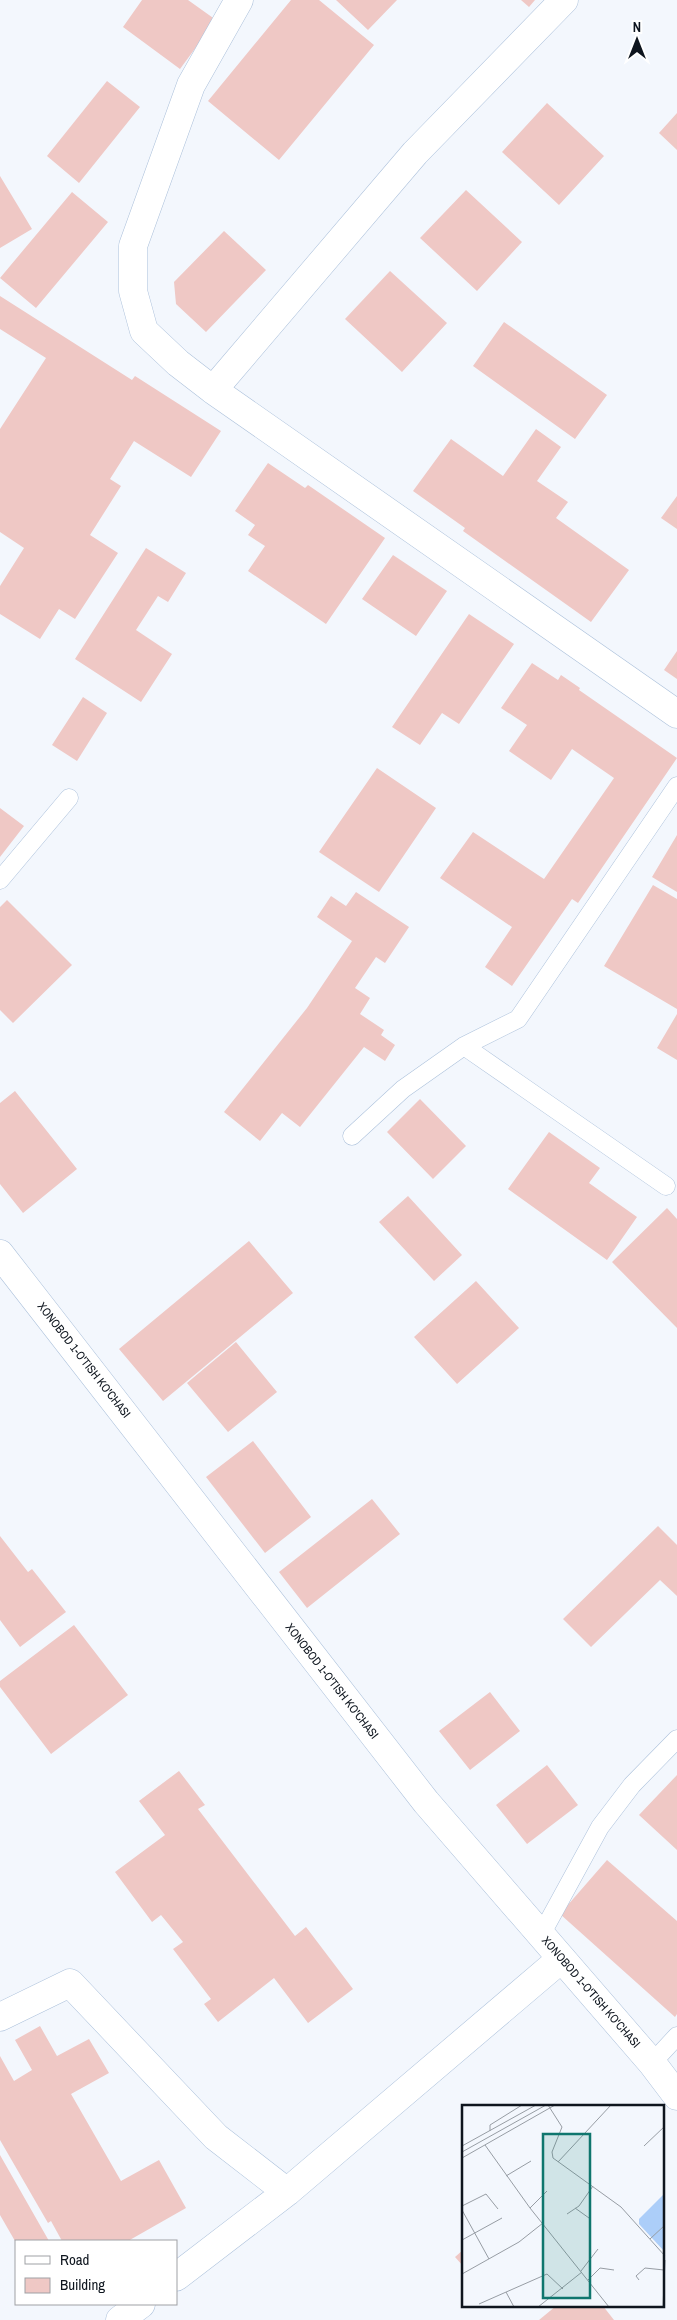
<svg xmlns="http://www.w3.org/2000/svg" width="677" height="2320" font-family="'Archivo Narrow',sans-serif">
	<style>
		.building { fill: #efc8c5 }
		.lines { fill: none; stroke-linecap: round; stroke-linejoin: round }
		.service-casing { stroke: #acc1db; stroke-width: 19 }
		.minor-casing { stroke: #acc1db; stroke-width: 29 }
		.service { stroke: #fff; stroke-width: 18 }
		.minor { stroke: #fff; stroke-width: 28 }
		.labels { text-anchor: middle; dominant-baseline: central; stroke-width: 4.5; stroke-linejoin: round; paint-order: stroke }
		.street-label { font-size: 12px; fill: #0e151e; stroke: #fff }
		.inset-road { fill: none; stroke: #979da4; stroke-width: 1 }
		.view { fill: #0f766e; fill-opacity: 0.15; stroke: #0f766e; stroke-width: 2.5 }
		.inset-edge { fill: none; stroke: #0e151e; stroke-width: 2.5 }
	</style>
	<rect width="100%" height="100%" fill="#f3f7fd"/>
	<!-- building -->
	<path class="building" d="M 142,0 L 188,0 L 216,20 L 180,69 L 123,27 Z
		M 291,0 L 319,0 L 374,45 L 279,160 L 208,101 Z
		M 336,0 L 397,0 L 368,30 Z
		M 521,0 L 535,0 L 529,7 Z
		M 107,81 L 140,107 L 79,183 L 47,156 Z
		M 547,103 L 604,156 L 559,205 L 502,152 Z
		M 677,113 L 677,150 L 659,133 Z
		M 0,176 L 32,229 L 0,248 Z
		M 466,190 L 522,242 L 477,291 L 420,238 Z
		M 72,192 L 108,222 L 36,308 L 0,278 Z
		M 224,231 L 266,270 L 206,332 L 176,304 L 174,282 Z
		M 390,271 L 447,323 L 402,372 L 345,319 Z
		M 0,296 L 132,380 L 135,376 L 221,431 L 191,477 L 134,441 L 110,479 L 121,486 L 90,535 L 118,553 L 75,619 L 59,609 L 40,639 L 0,614 L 0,586 L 24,548 L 0,532 L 0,429 L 46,358 L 0,329 Z
		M 504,322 L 607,395 L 575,439 L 473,366 Z
		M 536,429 L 561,447 L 537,481 L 568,502 L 556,518 L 629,570 L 591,622 L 463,531 L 465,528 L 413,491 L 451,439 L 503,476 Z
		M 268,463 L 305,488 L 308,485 L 385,538 L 326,624 L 248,571 L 265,546 L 248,535 L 255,525 L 235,511 Z
		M 677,496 L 677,529 L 661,518 Z
		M 146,548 L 186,573 L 168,602 L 158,596 L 136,630 L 172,654 L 141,702 L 75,659 Z
		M 393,555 L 447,591 L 416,636 L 362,599 Z
		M 469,614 L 514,644 L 459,724 L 442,713 L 420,745 L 392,727 Z
		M 677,651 L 677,679 L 664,670 Z
		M 532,663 L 558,680 L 561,675 L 580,688 L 579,690 L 677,758 L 578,903 L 572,899 L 512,986 L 485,967 L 512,927 L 440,878 L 473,832 L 544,879 L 614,778 L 572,749 L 551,780 L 509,751 L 527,725 L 501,708 Z
		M 83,697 L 107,713 L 77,761 L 52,745 Z
		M 377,768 L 436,808 L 379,892 L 319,852 Z
		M 0,808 L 24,826 L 0,857 Z
		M 677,835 L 677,892 L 652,877 Z
		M 653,885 L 677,899 L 677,1009 L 604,966 Z
		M 356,892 L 409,927 L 385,963 L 376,957 L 355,988 L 370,998 L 360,1014 L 384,1030 L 381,1035 L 395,1045 L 385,1061 L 364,1047 L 300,1127 L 282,1113 L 260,1141 L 224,1112 L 307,1008 L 352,941 L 317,917 L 331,896 L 346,906 Z
		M 7,900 L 72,965 L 13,1023 L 0,1010 L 0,907 Z
		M 677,1014 L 677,1060 L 657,1048 Z
		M 15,1091 L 77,1169 L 23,1213 L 0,1184 L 0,1103 Z
		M 420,1099 L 466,1146 L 433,1179 L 387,1132 Z
		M 549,1132 L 600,1168 L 589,1183 L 637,1217 L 607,1260 L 508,1189 Z
		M 408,1196 L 462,1255 L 434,1281 L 379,1222 Z
		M 667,1208 L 677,1219 L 677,1328 L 612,1262 Z
		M 249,1241 L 293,1293 L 163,1401 L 119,1349 Z
		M 476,1281 L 519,1328 L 457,1384 L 414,1337 Z
		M 236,1342 L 277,1392 L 228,1432 L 187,1383 Z
		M 253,1441 L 311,1517 L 265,1553 L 206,1477 Z
		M 372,1499 L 400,1534 L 307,1608 L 279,1572 Z
		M 658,1526 L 677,1545 L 677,1596 L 660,1580 L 591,1647 L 563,1619 Z
		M 0,1536 L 28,1572 L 32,1569 L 66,1612 L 20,1647 L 0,1620 Z
		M 74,1625 L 128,1695 L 51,1754 L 0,1687 L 0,1681 Z
		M 490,1692 L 520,1731 L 470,1770 L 439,1731 Z
		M 547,1765 L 578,1805 L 527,1844 L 496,1805 Z
		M 179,1771 L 205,1805 L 198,1809 L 295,1936 L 306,1927 L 353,1989 L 308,2023 L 274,1978 L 218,2022 L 204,2004 L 211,1999 L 173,1949 L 183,1942 L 161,1915 L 152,1922 L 115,1872 L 165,1835 L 139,1801 Z
		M 677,1775 L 677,1850 L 639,1815 Z
		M 607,1860 L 677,1921 L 677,2014 L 675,2017 L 560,1914 Z
		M 40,2026 L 57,2056 L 89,2039 L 109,2073 L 71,2094 L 121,2181 L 159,2160 L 186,2208 L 128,2241 L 62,2241 L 51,2221 L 48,2223 L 0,2140 L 0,2056 L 14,2081 L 32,2070 L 15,2040 Z
		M 0,2155 L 49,2241 L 15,2241 L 0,2215 Z
		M 463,2250 L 463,2266 L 455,2257 Z
		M 556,2306 L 603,2306 L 614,2320 L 539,2320 Z"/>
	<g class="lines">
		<defs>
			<path id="service" d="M 0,880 L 69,798
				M 464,1046 L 666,1186
				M 352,1136 L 403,1089 L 464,1046 L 518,1019 L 677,786
				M 541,1935 L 600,1827 L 632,1785 L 677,1739
				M 652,2063 L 677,2036"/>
			<path id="minor" d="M 239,0 L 191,85 L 133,246 L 133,291 L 144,331 L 178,363 L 213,390 L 677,714
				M 213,390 L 415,153 L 564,0
				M 0,1254 L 426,1802 L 652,2063 L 677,2096
				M 0,2017 L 70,1983 L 216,2137 L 287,2192
				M 176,2277 L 287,2192 L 561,1959
				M 120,2320 L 141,2304"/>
		</defs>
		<!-- service casing -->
		<use href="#service" class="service-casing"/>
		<!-- minor casing -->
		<use href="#minor" class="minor-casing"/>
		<!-- service -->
		<use href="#service" class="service"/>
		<!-- minor -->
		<use href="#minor" class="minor"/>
	</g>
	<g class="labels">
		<!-- street labels -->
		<g class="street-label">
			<text transform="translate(84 1360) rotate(52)">XONOBOD 1-O'TISH KO'CHASI</text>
			<text transform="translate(332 1681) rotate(52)">XONOBOD 1-O'TISH KO'CHASI</text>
			<text transform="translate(591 1992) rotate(49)">XONOBOD 1-O'TISH KO'CHASI</text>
		</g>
	</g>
	<!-- overview -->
	<g transform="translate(462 2105)">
		<rect width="202" height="202" fill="#f3f7fd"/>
		<path d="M 202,89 L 202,146 L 177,119 L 177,114 Z" fill="#accef9"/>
		<path class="inset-road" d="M 86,0 L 100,22 L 90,47 L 91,53 L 159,102 L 203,151M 28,26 L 28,20 L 60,0M 23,40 L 68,103 L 147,202M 0,41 L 74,0M 182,41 L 203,21M 0,47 L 84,0M 0,53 L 93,0M 96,57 L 149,0M 44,71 L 69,56M 0,101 L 24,89 L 36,104M 68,103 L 85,86M 113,103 L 127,113M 0,105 L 27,154M 105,109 L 117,101 L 131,81M 188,134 L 203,120M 0,135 L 40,113M 119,166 L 136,144M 0,169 L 57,137 L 81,118M 126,175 L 138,163 L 152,165M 177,175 L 174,171 L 183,163 L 202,165M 44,187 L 52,202M 17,199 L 85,169 L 101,184M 76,202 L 120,167M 201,202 L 203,155"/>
		<path class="view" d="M 81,29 L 128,29 L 128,193 L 81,193 Z"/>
		<rect width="202" height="202" class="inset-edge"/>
	</g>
	<!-- legend -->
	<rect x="15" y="2240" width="162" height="65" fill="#ffffff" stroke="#9fa1a5"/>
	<rect x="25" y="2256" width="25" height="8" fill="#ffffff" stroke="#9fa1a5"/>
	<text x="60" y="2265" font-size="15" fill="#0e151e">Road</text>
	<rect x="25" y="2278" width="25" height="15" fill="#efc8c5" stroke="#9fa1a5"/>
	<text x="60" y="2290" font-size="15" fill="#0e151e">Building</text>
	<!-- north arrow -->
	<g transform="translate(637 40)" stroke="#ffffff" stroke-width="4" paint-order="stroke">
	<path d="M0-4L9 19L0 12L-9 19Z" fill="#0e151e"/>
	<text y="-8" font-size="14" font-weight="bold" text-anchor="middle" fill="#0e151e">N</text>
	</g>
</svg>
